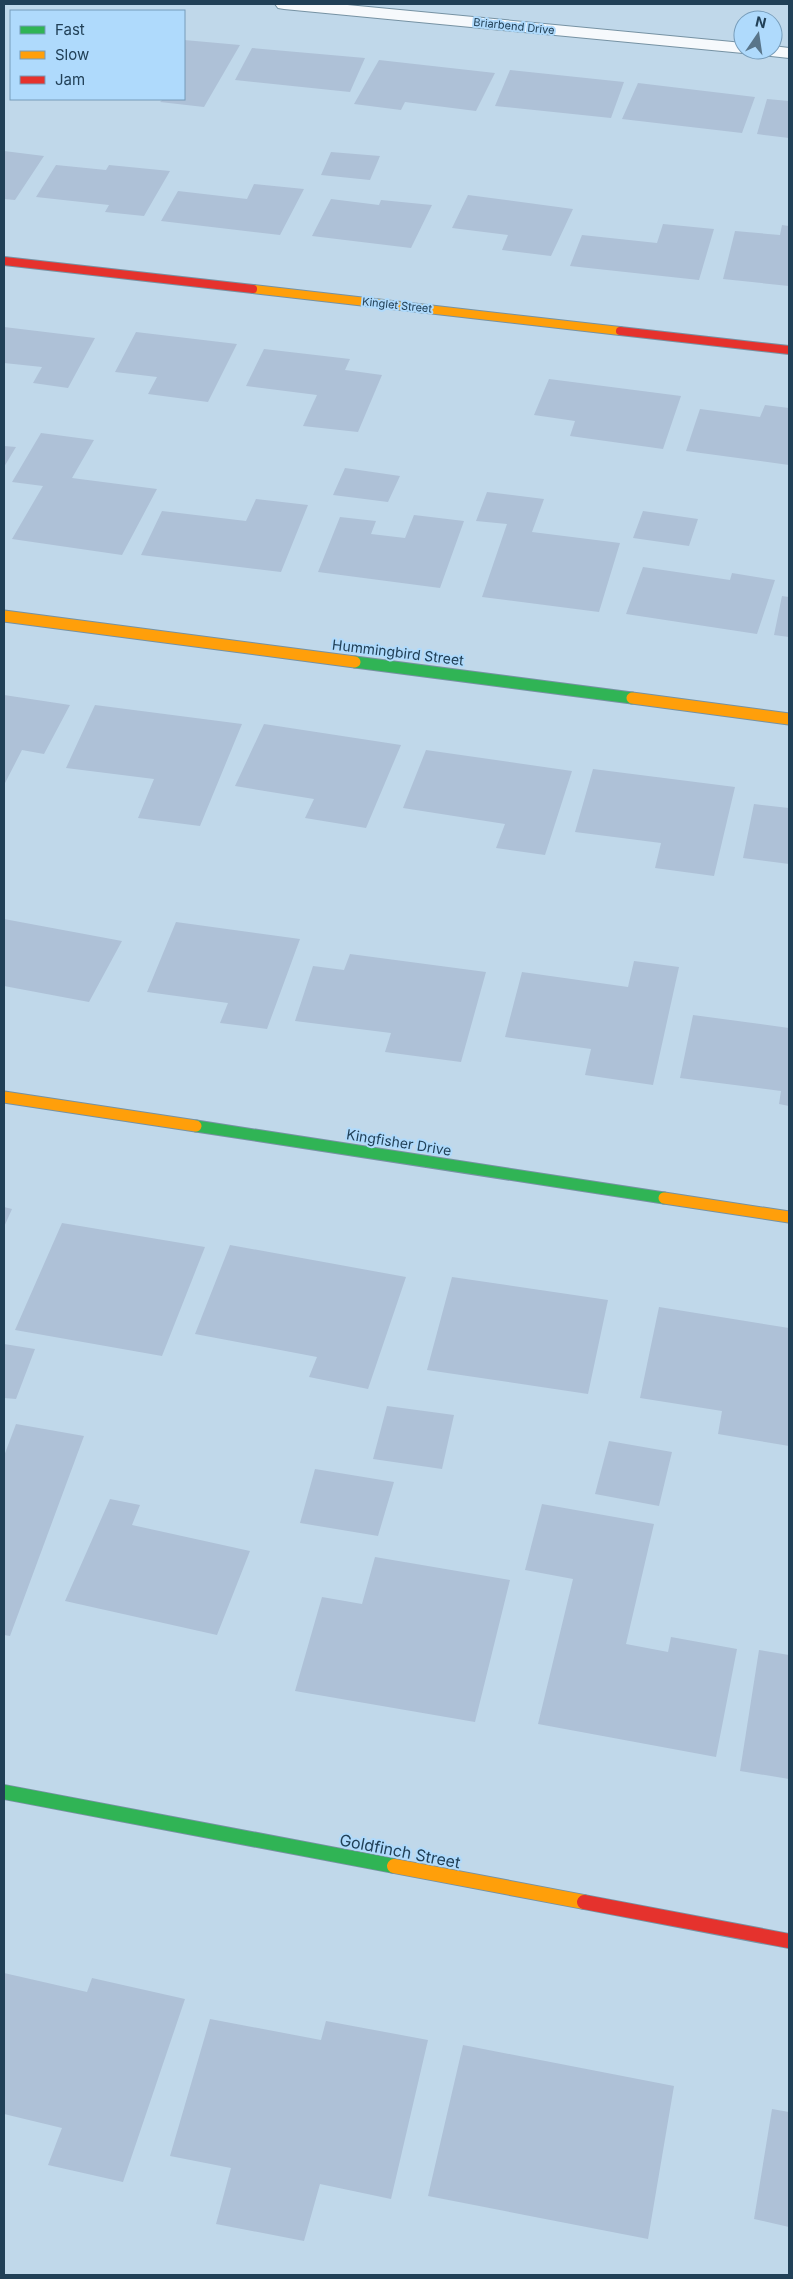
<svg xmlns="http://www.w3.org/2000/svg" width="793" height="2279" font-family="Inter,sans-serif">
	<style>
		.building { fill: #aec1d7 }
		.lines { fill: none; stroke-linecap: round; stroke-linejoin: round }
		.street-casing { stroke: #7692a3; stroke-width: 2 }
		.fast-far1-casing { stroke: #7692a3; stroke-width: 13 }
		.fast-casing { stroke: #7692a3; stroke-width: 16 }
		.slow-far2-casing { stroke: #7692a3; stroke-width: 10 }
		.slow-far1-casing { stroke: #7692a3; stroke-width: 13 }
		.slow-casing { stroke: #7692a3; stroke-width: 16 }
		.jam-far1-casing { stroke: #7692a3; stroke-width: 10 }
		.jam-casing { stroke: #7692a3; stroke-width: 16 }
		.street { fill: #f6f9fc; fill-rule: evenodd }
		.fast-far1 { stroke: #30b455; stroke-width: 11 }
		.fast { stroke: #30b455; stroke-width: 14 }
		.slow-far2 { stroke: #ff9f0a; stroke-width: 8 }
		.slow-far1 { stroke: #ff9f0a; stroke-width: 11 }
		.slow { stroke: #ff9f0a; stroke-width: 14 }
		.jam-far1 { stroke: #e5322d; stroke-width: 8 }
		.jam { stroke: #e5322d; stroke-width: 14 }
		.labels { text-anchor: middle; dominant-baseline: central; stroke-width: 4; stroke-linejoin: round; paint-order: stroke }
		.far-street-label { font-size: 11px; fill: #214057; stroke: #afdafc }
		.street-label { font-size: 14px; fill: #214057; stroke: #afdafc }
		.near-street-label { font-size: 16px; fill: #214057; stroke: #afdafc }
	</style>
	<rect width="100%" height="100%" fill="#c0d8ea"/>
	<!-- building -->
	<path class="building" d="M 184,40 L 240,45 L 204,107 L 160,102 L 163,99 L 184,99 Z
		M 252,48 L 365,58 L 350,92 L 235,80 Z
		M 379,60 L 495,73 L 476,111 L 405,102 L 401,110 L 354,104 Z
		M 510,70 L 624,82 L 611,118 L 495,106 Z
		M 638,83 L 755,97 L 742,133 L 622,119 Z
		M 767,99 L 789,101 L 789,138 L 757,134 Z
		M 4,151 L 44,156 L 15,200 L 4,199 Z
		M 331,152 L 380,156 L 370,180 L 321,175 Z
		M 56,165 L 106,170 L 109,165 L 170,171 L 144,216 L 105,212 L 109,205 L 36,197 Z
		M 254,184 L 304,189 L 280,235 L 161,221 L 178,191 L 247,199 Z
		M 468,195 L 573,209 L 551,256 L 502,250 L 508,235 L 452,228 Z
		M 331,199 L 379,205 L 381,200 L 432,205 L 411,248 L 312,236 Z
		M 663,224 L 714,229 L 699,280 L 570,266 L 582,235 L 657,243 Z
		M 782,225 L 789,226 L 789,286 L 723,279 L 735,231 L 780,235 Z
		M 4,327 L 95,338 L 68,388 L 33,383 L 42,367 L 4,363 Z
		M 136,332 L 237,344 L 208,402 L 148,394 L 157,377 L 115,372 Z
		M 264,349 L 350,359 L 345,370 L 382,375 L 358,432 L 303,426 L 317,395 L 246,386 Z
		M 549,379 L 681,396 L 663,449 L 570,436 L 575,421 L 534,415 Z
		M 765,405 L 789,408 L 789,465 L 686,451 L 700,409 L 760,417 Z
		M 41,433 L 94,440 L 72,478 L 157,489 L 122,555 L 12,539 L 43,486 L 12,482 Z
		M 4,446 L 16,447 L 4,467 Z
		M 345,468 L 400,476 L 388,502 L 333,495 Z
		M 487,492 L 544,499 L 532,532 L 620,543 L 599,612 L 482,597 L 507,524 L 476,521 Z
		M 256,499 L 308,505 L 281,572 L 141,555 L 162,511 L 246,521 Z
		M 643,511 L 698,519 L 689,546 L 633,538 Z
		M 414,515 L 464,521 L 440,588 L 318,572 L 340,517 L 376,521 L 371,534 L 405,538 Z
		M 643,567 L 730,580 L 732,573 L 775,580 L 757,634 L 626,614 Z
		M 782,596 L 789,597 L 789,637 L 774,635 Z
		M 4,695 L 70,705 L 44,754 L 22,750 L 4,785 Z
		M 95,705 L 242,724 L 200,826 L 138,818 L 154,779 L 66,768 Z
		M 264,724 L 401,745 L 366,828 L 305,818 L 314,799 L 235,786 Z
		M 426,750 L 572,771 L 545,855 L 496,848 L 505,824 L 403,808 Z
		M 593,769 L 735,787 L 714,876 L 655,868 L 661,843 L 575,832 Z
		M 754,804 L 789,808 L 789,864 L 743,858 Z
		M 4,919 L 122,941 L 89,1002 L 4,986 Z
		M 176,922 L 300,939 L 267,1029 L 220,1023 L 228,1003 L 147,992 Z
		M 350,954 L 486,972 L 461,1062 L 385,1052 L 391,1033 L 295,1021 L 313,966 L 344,970 Z
		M 634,961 L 679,967 L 653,1085 L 585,1075 L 591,1049 L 505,1037 L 522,972 L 628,987 Z
		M 693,1015 L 789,1028 L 789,1106 L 779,1104 L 781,1091 L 680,1078 Z
		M 4,1207 L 12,1209 L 4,1227 Z
		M 62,1223 L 205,1247 L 162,1356 L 15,1330 Z
		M 230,1245 L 406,1277 L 368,1389 L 309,1377 L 317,1357 L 195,1334 Z
		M 452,1277 L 608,1300 L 588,1394 L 427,1370 Z
		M 659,1307 L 789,1328 L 789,1446 L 718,1434 L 722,1411 L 640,1398 Z
		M 4,1344 L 35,1349 L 16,1399 L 4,1398 Z
		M 387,1406 L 454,1415 L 442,1469 L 373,1459 Z
		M 16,1424 L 84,1436 L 10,1636 L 4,1635 L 4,1456 Z
		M 609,1441 L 672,1452 L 659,1506 L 595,1494 Z
		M 315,1469 L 394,1482 L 378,1536 L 300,1523 Z
		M 110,1499 L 140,1505 L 132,1525 L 250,1551 L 217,1635 L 65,1601 Z
		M 542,1504 L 654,1524 L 626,1644 L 668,1652 L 671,1637 L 737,1649 L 716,1757 L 538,1724 L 573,1579 L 525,1570 Z
		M 375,1557 L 510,1580 L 475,1722 L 295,1691 L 322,1597 L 362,1604 Z
		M 759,1650 L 789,1655 L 789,1779 L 740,1771 Z
		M 4,1973 L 87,1992 L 92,1978 L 185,1999 L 123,2182 L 48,2165 L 62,2128 L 4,2114 Z
		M 210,2019 L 321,2040 L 326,2021 L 428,2040 L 391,2199 L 320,2184 L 304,2241 L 216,2224 L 231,2168 L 170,2156 Z
		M 463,2045 L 674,2086 L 648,2239 L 428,2196 Z
		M 772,2109 L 789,2112 L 789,2227 L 754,2219 Z"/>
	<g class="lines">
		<defs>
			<path id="street" d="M 275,4 L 337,4 L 743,43 L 743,50 L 751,50 L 743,53 L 284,9 L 278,8 Z
				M 773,46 L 789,48 L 789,58 L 754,54 L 751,50 L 773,50 Z"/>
			<path id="fast-far1" d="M 355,662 L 632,698
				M 196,1126 L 664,1198"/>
			<path id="fast" d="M 4,1792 L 394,1866"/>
			<path id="slow-far2" d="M 253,289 L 620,331"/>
			<path id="slow-far1" d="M 4,616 L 355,662
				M 632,698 L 789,719
				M 4,1097 L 196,1126
				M 664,1198 L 789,1217"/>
			<path id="slow" d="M 394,1866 L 584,1902"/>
			<path id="jam-far1" d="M 4,261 L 253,289
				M 620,331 L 789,350"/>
			<path id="jam" d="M 584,1902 L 789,1941"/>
		</defs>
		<!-- street casing -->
		<use href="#street" class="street-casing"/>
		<!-- fast-far1 casing -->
		<use href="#fast-far1" class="fast-far1-casing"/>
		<!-- fast casing -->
		<use href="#fast" class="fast-casing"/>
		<!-- slow-far2 casing -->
		<use href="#slow-far2" class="slow-far2-casing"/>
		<!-- slow-far1 casing -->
		<use href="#slow-far1" class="slow-far1-casing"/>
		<!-- slow casing -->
		<use href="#slow" class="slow-casing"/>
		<!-- jam-far1 casing -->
		<use href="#jam-far1" class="jam-far1-casing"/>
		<!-- jam casing -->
		<use href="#jam" class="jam-casing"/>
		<!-- street -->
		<use href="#street" class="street"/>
		<!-- fast-far1 -->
		<use href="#fast-far1" class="fast-far1"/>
		<!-- fast -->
		<use href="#fast" class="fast"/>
		<!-- slow-far2 -->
		<use href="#slow-far2" class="slow-far2"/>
		<!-- slow-far1 -->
		<use href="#slow-far1" class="slow-far1"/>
		<!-- slow -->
		<use href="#slow" class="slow"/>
		<!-- jam-far1 -->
		<use href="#jam-far1" class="jam-far1"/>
		<!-- jam -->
		<use href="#jam" class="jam"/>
	</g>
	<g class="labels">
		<!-- far-street labels -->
		<g class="far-street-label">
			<text transform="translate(514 26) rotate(6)">Briarbend Drive</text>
			<text transform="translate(397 305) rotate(6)">Kinglet Street</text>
		</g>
		<!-- street labels -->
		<g class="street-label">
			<text transform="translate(398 652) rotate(7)">Hummingbird Street</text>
			<text transform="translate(399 1142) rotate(9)">Kingfisher Drive</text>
		</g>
		<!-- near-street labels -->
		<g class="near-street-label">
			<text transform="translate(400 1851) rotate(11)">Goldfinch Street</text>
		</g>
	</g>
	<!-- border -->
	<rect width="793" height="2279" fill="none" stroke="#214057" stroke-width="10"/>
	<!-- legend -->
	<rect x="10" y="10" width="175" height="90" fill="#afdafc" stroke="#769cba"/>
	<rect x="20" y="26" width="25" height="8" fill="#30b455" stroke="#769cba"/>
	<text x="55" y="35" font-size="15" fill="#214057">Fast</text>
	<rect x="20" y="51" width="25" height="8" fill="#ff9f0a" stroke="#769cba"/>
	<text x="55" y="60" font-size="15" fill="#214057">Slow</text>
	<rect x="20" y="76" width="25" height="8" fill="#e5322d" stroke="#769cba"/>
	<text x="55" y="85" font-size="15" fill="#214057">Jam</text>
	<!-- north arrow -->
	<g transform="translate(758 35) rotate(13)"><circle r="24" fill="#afdafc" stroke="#769cba"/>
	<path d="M0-4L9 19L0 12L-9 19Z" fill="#59758a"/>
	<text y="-8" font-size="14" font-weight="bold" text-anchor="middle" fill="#214057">N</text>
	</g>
</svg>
